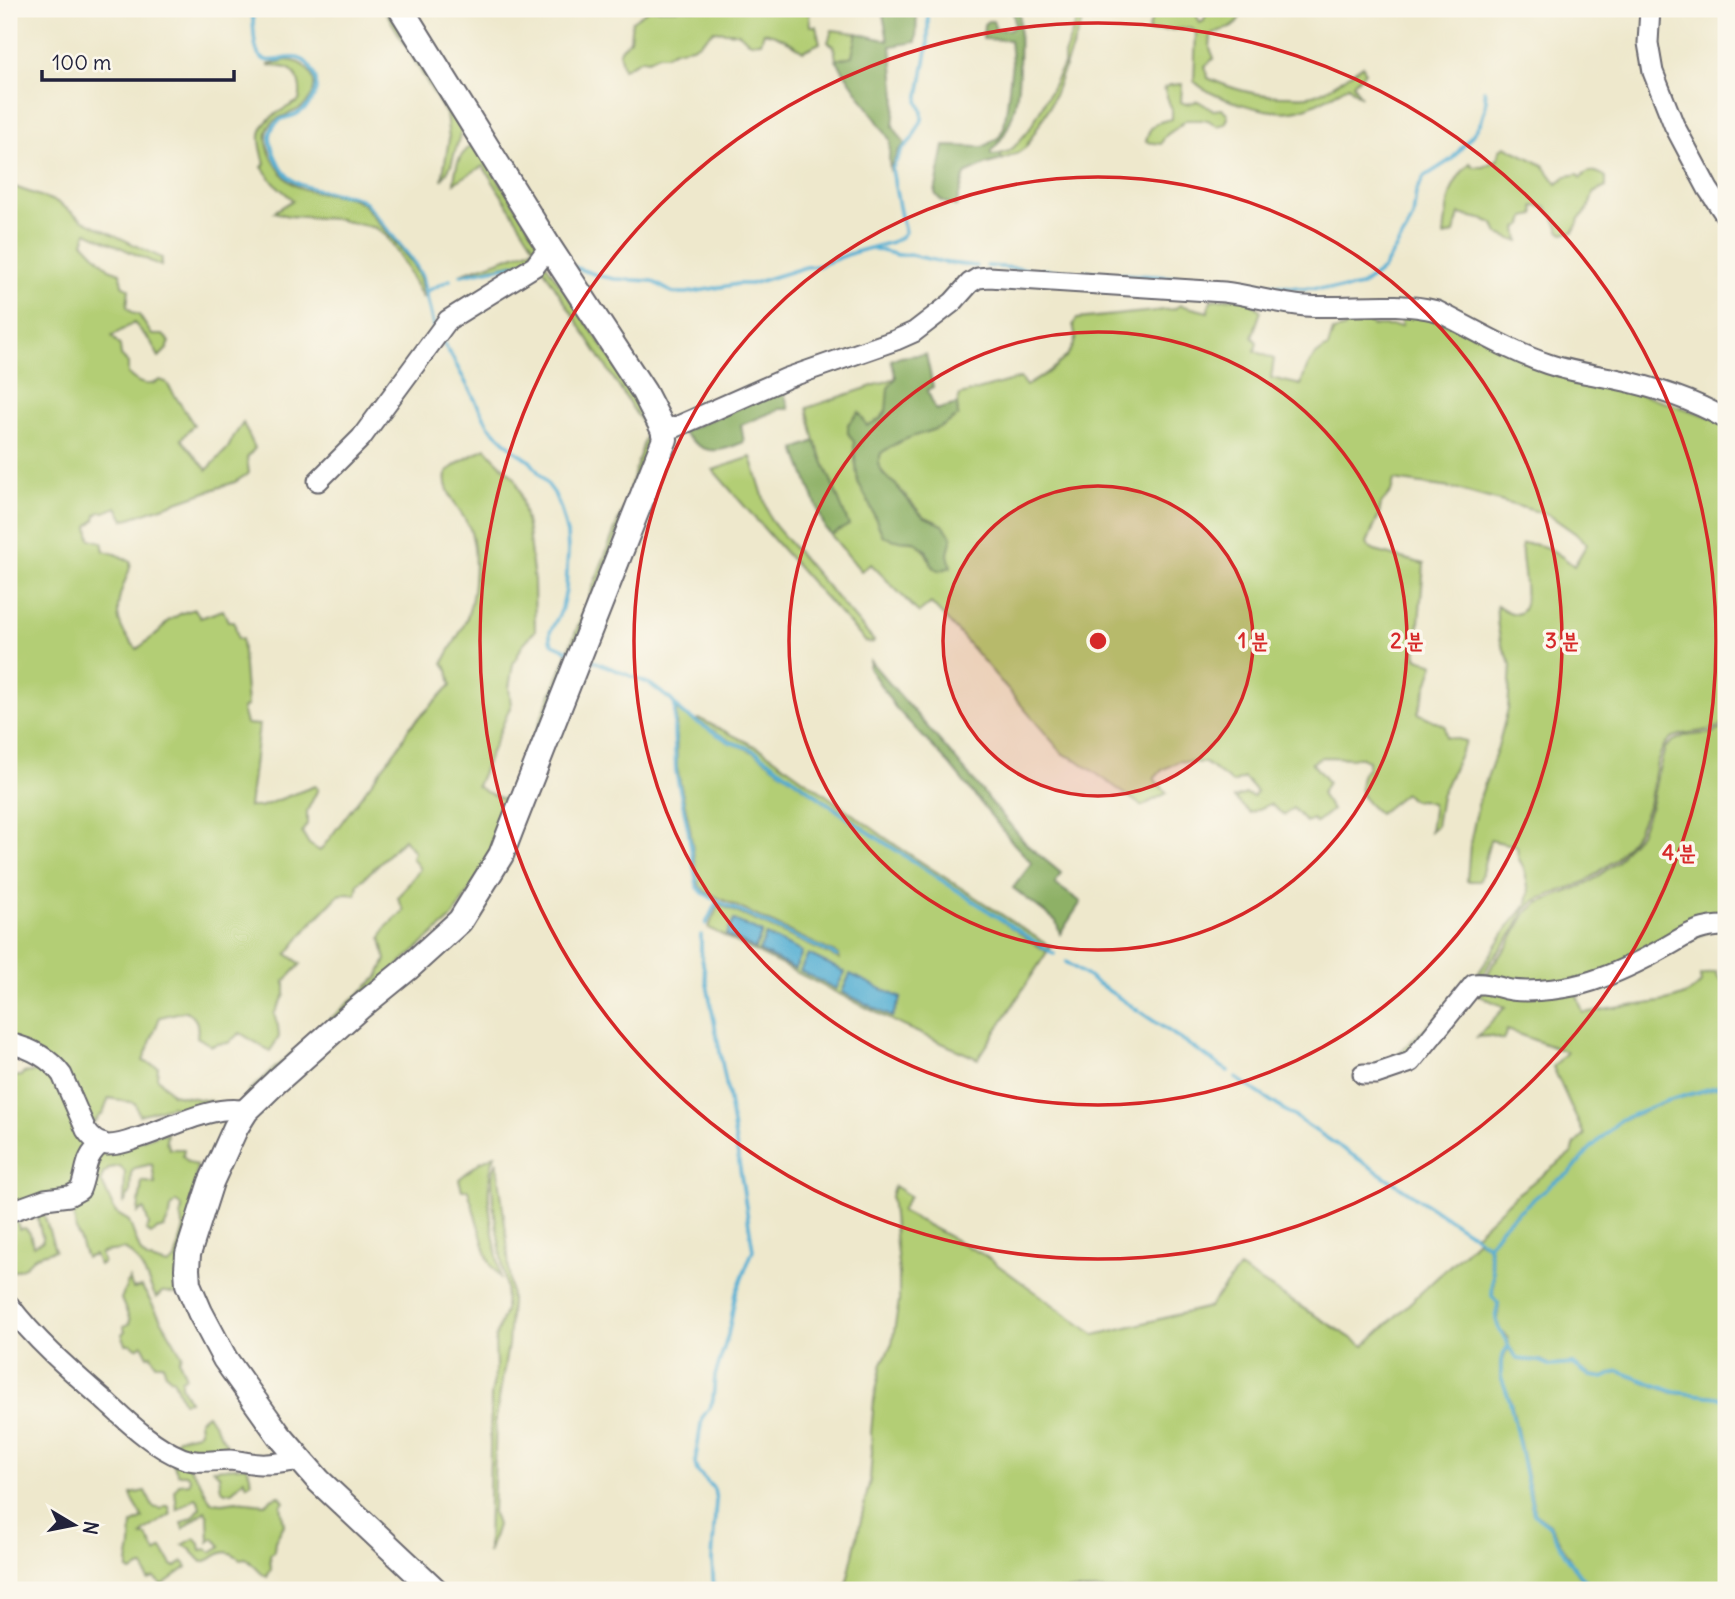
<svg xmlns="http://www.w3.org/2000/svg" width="1735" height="1599" font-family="Delius,'Poor Story',sans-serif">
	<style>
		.green { fill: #b3ce74; stroke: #6a7858; stroke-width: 2; fill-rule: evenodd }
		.forest { fill: #8eb166; stroke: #586a50; stroke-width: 2 }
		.water { fill: #55afd3; stroke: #3c6887; stroke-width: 2 }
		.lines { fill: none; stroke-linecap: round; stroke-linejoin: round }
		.stream { stroke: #55afd3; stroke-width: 3.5 }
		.minor-casing { stroke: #69676e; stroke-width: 23 }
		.major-casing { stroke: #69676e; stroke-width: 28 }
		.minor { stroke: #fff; stroke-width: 19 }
		.major { stroke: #fff; stroke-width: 24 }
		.ring { fill: none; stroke: #d62828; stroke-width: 3.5 }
		.centre { fill: #d62828; stroke: #fbf7ec; stroke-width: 3.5 }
		.ring-label { font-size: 21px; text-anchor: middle; font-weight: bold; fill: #d62828; stroke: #fbf7ec; stroke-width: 7; stroke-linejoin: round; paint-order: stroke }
	</style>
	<rect width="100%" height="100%" fill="#fbf7ec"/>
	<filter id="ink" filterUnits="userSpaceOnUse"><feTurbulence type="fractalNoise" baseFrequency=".0143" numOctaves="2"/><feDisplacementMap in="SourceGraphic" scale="14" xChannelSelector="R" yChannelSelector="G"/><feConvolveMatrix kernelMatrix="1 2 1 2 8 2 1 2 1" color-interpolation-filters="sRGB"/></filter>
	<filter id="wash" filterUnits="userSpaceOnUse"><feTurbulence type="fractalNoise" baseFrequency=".00686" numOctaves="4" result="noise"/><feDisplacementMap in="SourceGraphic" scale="28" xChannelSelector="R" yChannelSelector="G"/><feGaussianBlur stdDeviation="1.57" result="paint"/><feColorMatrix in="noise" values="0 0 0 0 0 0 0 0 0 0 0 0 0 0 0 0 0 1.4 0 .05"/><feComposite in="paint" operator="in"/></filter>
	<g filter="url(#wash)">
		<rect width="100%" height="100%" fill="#eee8cc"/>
		<!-- green -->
		<path class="green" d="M 384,9 L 394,9 L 462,128 L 451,165 L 442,180 L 449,139 L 446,114 Z
			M 650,9 L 812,9 L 809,15 L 810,26 L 816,26 L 820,43 L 803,51 C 790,42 779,35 764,32 L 761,42 C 743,43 750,41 739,33 L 713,31 L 701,42 L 692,47 L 675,50 L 666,55 L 658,55 L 648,60 L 642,59 L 623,69 L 619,52 L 630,39 L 632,21 Z
			M 1081,9 L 1087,9 L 1050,106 L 1026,147 L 1018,153 L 1002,160 L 1000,154 L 1009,151 L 1015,146 L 1029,130 L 1042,107 L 1064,64 L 1064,55 Z
			M 1154,9 L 1194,9 L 1200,23 L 1204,21 L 1207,9 L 1244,9 C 1231,36 1233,23 1211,35 L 1210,48 L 1214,58 L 1205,66 L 1208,78 C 1234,90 1259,97 1288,96 C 1298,96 1306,98 1316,94 C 1333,88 1348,75 1363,65 L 1365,72 L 1353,84 L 1361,97 L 1348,86 C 1330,96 1312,108 1292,111 C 1269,115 1210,98 1194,81 L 1196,32 L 1190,28 L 1148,32 Z
			M 832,30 L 857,33 L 853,56 L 836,60 L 834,46 L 828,42 Z
			M 286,60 C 311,61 324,86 305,105 C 294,115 277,114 269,127 C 261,142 275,165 284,176 C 304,200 340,188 363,204 L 412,263 L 420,278 L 423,298 L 399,255 L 386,236 L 376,228 L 335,219 L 288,216 L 274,212 L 293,200 L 274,183 L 262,167 L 265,164 C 263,155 259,144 260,135 C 262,118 286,108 299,101 C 302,91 299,72 287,68 C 281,67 274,66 268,65 Z
			M 1182,84 L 1181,102 L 1186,104 L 1198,101 L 1213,110 L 1222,109 L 1227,113 L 1228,118 L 1225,124 L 1217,126 L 1208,120 L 1187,120 C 1184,121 1182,124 1179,126 C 1171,133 1165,133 1161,144 L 1146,142 C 1149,124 1156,122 1172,119 L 1172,111 L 1164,88 L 1170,85 Z
			M 475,143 L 538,242 L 535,249 L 527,261 L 460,274 L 535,248 L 483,166 L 454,183 C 456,163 458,155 475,143 Z
			M 1505,146 L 1543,165 L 1557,184 L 1567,176 L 1578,174 L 1581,178 C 1588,168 1597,171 1606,177 L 1606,187 L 1593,193 C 1590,204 1589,212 1579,218 L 1578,223 L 1573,232 L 1564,233 L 1560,232 L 1553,216 L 1545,207 L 1534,206 L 1535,215 L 1525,217 L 1523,224 L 1517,228 L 1519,242 L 1498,234 L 1494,224 L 1485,220 L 1459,214 L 1454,233 L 1444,236 C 1447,207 1447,185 1470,163 L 1474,167 L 1483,167 L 1497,160 L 1500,150 Z
			M 9,185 L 57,202 L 83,220 L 162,258 L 161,266 L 87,232 L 83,242 L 109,269 L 120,273 L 122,285 L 129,289 L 127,307 L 133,313 L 139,315 L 152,335 L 163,335 L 170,342 L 167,349 L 159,357 L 151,342 L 134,323 L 112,336 L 120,346 L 121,356 L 128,363 L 128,374 C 138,384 148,388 160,380 L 166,382 L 194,425 L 181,439 L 207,470 L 228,448 L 234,436 L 243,423 L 255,448 L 247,458 L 249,473 L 235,482 L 124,520 L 117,507 L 105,512 L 100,512 L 96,515 L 95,520 L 88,526 L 90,539 L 102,542 L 104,551 L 116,554 L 131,562 C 130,573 125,579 122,589 C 113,615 119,630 137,649 L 159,632 L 168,621 L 182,613 L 195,609 L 200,618 L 223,610 L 228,621 L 234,621 L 238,639 L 242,639 L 247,706 L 242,709 L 246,724 L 259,725 L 249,807 L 260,807 L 315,786 L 318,789 L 307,811 L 307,824 L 302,832 L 309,844 L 320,851 L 401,743 L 408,729 L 451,685 L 448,670 L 443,663 C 450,647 463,631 468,615 C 475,591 478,552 470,529 C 464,514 442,491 446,475 C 448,466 477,453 486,448 L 494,458 L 515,478 L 520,492 L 528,531 L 534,581 L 535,631 L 523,644 L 513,664 L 509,688 L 511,705 L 477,786 L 486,792 L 508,801 L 569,649 L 619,519 L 624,508 L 627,511 L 493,854 L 451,919 L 242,1102 L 250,1090 L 378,977 L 386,960 L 381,938 L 386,927 L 404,911 L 398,898 L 420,869 L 412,858 L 414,852 L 404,839 L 358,884 L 356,895 L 348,893 L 339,895 L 311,924 L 287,954 L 301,964 L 285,981 L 285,995 L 274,1014 L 278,1026 L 279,1037 L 270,1051 L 240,1033 L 228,1043 L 216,1044 L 212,1046 L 197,1037 C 199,1024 197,1017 185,1011 L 160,1017 L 143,1061 L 158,1067 L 157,1077 L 172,1094 L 210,1101 L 216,1106 L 205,1109 L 198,1105 L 179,1110 L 172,1106 L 139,1115 L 135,1103 L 109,1098 L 103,1113 L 93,1123 L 78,1098 L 9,1038 Z
			M 546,264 L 651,417 L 654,434 L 638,491 L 629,491 L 647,431 L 541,265 Z
			M 1245,297 L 1261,311 L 1252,337 L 1257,342 L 1255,351 L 1274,359 L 1271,378 L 1301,385 C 1307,365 1310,357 1328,347 L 1333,331 L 1345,328 L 1347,316 L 1368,314 L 1372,326 L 1402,326 L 1397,307 L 1403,307 L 1591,378 L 1726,422 L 1726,724 L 1710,730 L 1683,734 L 1671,738 L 1663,747 L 1657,763 L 1649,805 L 1637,832 L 1615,860 L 1585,882 L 1536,900 L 1524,911 L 1516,928 L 1504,945 L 1491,961 L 1479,982 L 1408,1060 L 1377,1072 L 1399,1053 L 1472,983 L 1509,926 L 1527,904 L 1529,892 L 1525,871 L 1518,857 L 1517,846 L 1490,840 L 1480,881 L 1467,881 L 1470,844 L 1479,800 L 1497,750 L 1508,709 L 1511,666 C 1510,658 1505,653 1502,645 C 1498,632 1496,618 1497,605 C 1544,640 1518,560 1522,544 C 1544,542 1558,553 1574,566 L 1587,544 L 1579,536 L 1549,515 L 1457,489 L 1394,480 L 1391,492 L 1381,504 L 1379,515 L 1367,543 L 1370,548 L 1375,551 L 1424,564 L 1416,658 L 1434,664 L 1418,713 L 1445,726 L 1446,737 L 1466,741 L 1441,796 L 1436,826 L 1430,831 L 1433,810 L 1431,803 L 1421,800 L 1413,801 L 1405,793 L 1379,814 C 1368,804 1358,797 1361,781 C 1362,774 1363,772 1368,767 L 1368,761 L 1362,758 L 1322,757 L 1312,763 L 1328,782 L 1321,794 L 1332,810 L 1316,823 L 1313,819 L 1306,822 L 1293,808 L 1284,815 L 1270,804 L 1250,813 L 1234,798 L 1246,794 L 1253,797 L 1257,792 L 1244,778 L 1233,783 L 1205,763 L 1179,761 L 1162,770 L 1154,779 L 1167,793 L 1142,806 L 1077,760 L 1063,754 L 961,635 L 931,603 L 919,613 L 871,564 L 861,571 L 831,535 L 848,525 L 815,441 L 807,408 L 896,378 C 887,389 889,391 888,404 C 885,423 863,427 848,433 L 854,442 L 854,450 L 858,482 L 868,501 L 883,536 C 911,546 918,531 932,566 L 948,554 L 943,525 L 923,516 L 896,485 L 884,475 L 878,464 L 881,453 C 905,438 932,428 958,415 L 957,404 L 960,395 L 1020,378 L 1026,386 C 1042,377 1072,359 1075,340 C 1076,335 1074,329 1073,324 L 1077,319 L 1174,309 L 1180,305 L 1208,312 L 1211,300 Z
			M 751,457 L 770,518 L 776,527 L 874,641 L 873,643 L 866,642 L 809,580 L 713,470 Z
			M 676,710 L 730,743 L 745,748 L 757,754 L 856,825 L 974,902 L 1047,952 L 978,1059 L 903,1026 L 708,928 L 719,904 L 839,959 L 839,955 L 706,892 L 700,886 L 697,879 L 690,828 L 677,768 ZM 842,992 L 901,998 L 892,1017 Z
			M 700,719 L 763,750 L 897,846 L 1051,947 L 1049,950 L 857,823 L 758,752 L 746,746 L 731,741 L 696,720 Z
			M 1726,727 L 1726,925 L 1568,985 L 1484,981 L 1494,962 L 1507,947 L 1526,913 L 1538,903 L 1587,884 L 1617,862 L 1629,845 L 1640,833 L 1651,806 L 1657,776 L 1665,748 L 1673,741 L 1684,736 L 1711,733 Z
			M 1716,972 L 1719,979 L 1726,983 L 1726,1083 L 1663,1102 L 1620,1120 L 1588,1150 L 1570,1172 L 1553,1182 L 1512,1216 L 1499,1229 L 1488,1244 L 1474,1235 L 1516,1195 L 1572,1153 L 1575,1144 L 1584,1135 L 1553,1067 L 1567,1052 L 1507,1030 L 1503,1040 L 1490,1036 L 1477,1037 L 1505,1007 L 1471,992 L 1575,989 L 1583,1013 C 1596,1011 1609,1009 1622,1007 C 1647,1003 1683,1004 1701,983 L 1700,976 Z
			M 9,1047 L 47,1063 L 88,1139 L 80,1184 L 9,1210 L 9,1077 L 21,1076 L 23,1073 L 32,1072 L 39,1068 C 34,1057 19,1058 9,1057 Z
			M 1726,1085 L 1726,1400 L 1717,1396 L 1674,1392 L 1618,1370 L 1604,1377 L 1591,1375 L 1573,1363 L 1551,1365 L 1541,1360 L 1518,1359 L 1509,1346 L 1508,1337 L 1500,1330 L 1498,1321 L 1499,1303 L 1493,1296 L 1494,1273 L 1489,1245 L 1500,1230 L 1513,1217 L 1553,1183 L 1571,1173 L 1589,1150 L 1620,1121 L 1663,1103 Z
			M 229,1114 L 179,1293 C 173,1295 168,1291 162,1292 L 156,1298 C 148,1282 141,1258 124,1249 C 114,1253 112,1248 100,1254 L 103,1262 L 99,1265 L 94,1255 L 86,1258 L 76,1230 L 73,1211 L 76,1205 L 74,1196 L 96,1154 L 167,1132 L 166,1141 L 170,1149 L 184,1149 L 183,1156 L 188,1162 L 197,1166 L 196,1177 L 200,1182 ZM 152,1164 L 155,1184 L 142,1181 L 138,1213 L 144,1209 L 149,1225 L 146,1231 L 151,1234 L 157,1230 L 164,1228 L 170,1216 L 171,1208 L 176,1202 L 182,1206 L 181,1218 L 184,1228 L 175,1260 L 168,1265 L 147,1259 L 141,1253 L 129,1221 L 116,1213 L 113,1207 L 101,1181 L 103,1174 L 110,1168 L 120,1166 L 125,1172 L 124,1203 L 130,1193 L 131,1173 L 135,1168 Z
			M 495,1155 C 480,1193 496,1238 500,1277 L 491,1265 L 487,1256 L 468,1190 L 462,1190 L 459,1179 L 480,1162 Z
			M 497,1161 L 507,1241 L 511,1301 L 508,1345 L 496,1417 L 493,1513 L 497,1525 L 488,1553 L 491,1397 L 496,1367 L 495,1338 L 505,1311 L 506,1288 L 493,1202 L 492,1176 Z
			M 894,1186 L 910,1196 L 901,1211 L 984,1255 L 1095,1335 L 1209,1307 L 1239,1268 L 1364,1346 L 1477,1240 L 1487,1245 L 1492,1273 L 1492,1297 L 1497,1303 L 1496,1321 L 1499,1330 L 1506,1338 L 1507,1346 L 1500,1362 L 1500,1376 L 1510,1402 L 1533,1514 L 1548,1525 L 1571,1564 L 1581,1579 L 1593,1590 L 845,1590 L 870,1480 L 872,1452 L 871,1433 L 874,1400 L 882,1363 L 892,1344 L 899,1301 L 899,1274 L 891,1196 Z
			M 41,1205 L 55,1250 L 36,1256 L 23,1268 L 9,1273 L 9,1217 L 15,1214 L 19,1229 L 25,1228 L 30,1233 L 33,1246 L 43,1241 L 35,1207 Z
			M 129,1279 L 133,1289 L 142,1287 L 182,1355 L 179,1360 L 186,1377 L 181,1379 L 181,1385 L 189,1401 L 183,1402 L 174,1381 L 166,1374 L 163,1364 L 156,1364 L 151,1355 L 148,1356 L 142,1344 L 137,1348 L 130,1344 L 126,1344 L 122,1334 L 125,1331 L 123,1326 L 129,1324 L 130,1320 L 121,1299 Z
			M 1508,1348 L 1517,1360 L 1540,1362 L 1550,1366 L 1573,1365 L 1590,1377 L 1604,1378 L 1618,1372 L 1673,1393 L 1717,1397 L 1726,1401 L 1726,1590 L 1595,1590 L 1582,1577 L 1572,1563 L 1550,1524 L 1535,1513 L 1511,1401 L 1501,1376 L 1502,1362 Z
			M 207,1414 L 235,1457 L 178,1452 L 175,1442 L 178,1438 L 197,1434 L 200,1431 L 199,1420 Z
			M 169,1455 L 185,1462 L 196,1475 L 211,1502 L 223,1503 L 236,1501 L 265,1504 L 273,1498 L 280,1496 L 284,1502 L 281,1505 L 284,1525 L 275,1541 L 274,1551 L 270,1555 L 271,1569 L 267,1577 L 261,1573 L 246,1558 L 240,1559 C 222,1544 219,1558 202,1562 L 190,1549 L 183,1545 L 195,1538 L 200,1544 L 201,1550 L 207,1549 L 211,1552 L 221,1546 L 214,1538 L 209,1542 L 208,1516 L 205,1511 L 183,1529 L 181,1523 L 193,1517 L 200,1508 L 198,1500 L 195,1498 L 177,1510 L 175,1490 L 179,1484 L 189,1483 L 190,1478 L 186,1474 L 178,1474 Z
			M 247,1466 L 252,1482 L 247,1485 L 244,1479 L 232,1492 L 225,1492 L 221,1489 L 219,1475 L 213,1469 Z
			M 145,1491 L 153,1507 L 161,1509 L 165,1506 L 169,1506 L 171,1514 L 145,1531 L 142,1536 L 147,1536 L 156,1553 L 162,1548 L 172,1565 L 176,1567 L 183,1561 L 187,1567 L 162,1585 L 154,1578 L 148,1580 L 144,1567 L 141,1567 L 131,1572 L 128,1570 C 127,1560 131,1553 131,1544 C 132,1537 131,1531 132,1524 L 143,1518 C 139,1509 133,1503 131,1494 Z"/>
		<!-- forest -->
		<path class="forest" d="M 882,9 L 917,9 L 916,42 L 891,46 L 896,97 L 893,126 L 905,144 L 898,151 L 890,169 L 889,161 L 890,140 L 836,60 L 852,56 L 857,33 L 888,41 Z
			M 1013,9 L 1020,9 C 1017,54 1028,116 991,151 L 991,155 L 1000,154 L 1002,160 L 987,164 L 965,174 L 956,206 C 946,203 940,202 935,193 L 944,146 L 983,147 L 999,137 L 1004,127 L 1007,106 L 1012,62 L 1010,40 L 983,39 L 984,24 L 988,21 L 993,21 L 996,30 L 1010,29 L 1015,26 Z
			M 926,354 L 933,387 L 927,390 L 936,410 L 957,404 L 958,415 C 944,430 919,433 901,441 C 894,444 887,449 881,453 L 878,464 L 884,475 L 896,485 L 913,506 L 923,516 L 943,525 L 952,537 L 948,554 L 951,567 L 939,571 L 932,566 L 926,550 L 914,541 L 895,540 L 883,536 L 868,501 L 858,482 L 854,450 L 854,442 L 848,433 L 848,424 L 859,412 L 867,426 L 882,418 L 886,412 L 888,388 L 896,378 L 891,360 L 900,357 Z
			M 783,389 L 789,409 L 780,409 L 741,425 L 744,442 C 714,454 705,455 682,432 Z
			M 815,441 L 849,525 L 831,535 L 825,528 L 795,449 Z
			M 870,661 L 951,754 L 1027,845 L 1061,873 L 1055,884 L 1081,902 L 1060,934 L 1056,921 L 1013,888 L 1032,863 L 1014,844 L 950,765 L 895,707 L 869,668 Z"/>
		<!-- water -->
		<path class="water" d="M 734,920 L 762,933 L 755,949 L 726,935 Z
			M 766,935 L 802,952 L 795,969 L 759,951 Z
			M 808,954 L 845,972 L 836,989 L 800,971 Z
			M 850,974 L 901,998 L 892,1017 L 842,992 Z"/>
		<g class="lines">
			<!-- stream -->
			<path class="stream" d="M 251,9 C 255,22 252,38 257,51 C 267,77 299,38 314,74 C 321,90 312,106 297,114 C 292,117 286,117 282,119 C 266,128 269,142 275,156 C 286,182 299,186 324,191 C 330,192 335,194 340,194 C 351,195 356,196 365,202 L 414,262 L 422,277 L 434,329
				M 871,248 L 898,255 L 911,255 L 947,263 L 976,266
				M 987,266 L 1073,272
				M 574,267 L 600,276 L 615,279 L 652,281 L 673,293 L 687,293 L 738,284 L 751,284 L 806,267 L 818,266 L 852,253 L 892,242 L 901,237 L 905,232 C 899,211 896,191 892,169 L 902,150 L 912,139 L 922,120 L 922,111 L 918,101 L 928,45 L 928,9
				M 1087,272 L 1204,279 L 1302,288 L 1346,289 L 1361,286 L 1383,269 L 1407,230 L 1413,217 L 1416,192 L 1424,177 L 1452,159 L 1473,134 L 1481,122 L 1485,109 L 1486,100 L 1484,90
				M 461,275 L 524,263
				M 425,292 L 450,280
				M 442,341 L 452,357 L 489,426 L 514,450 L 530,461 L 554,493 L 561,510 L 567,534 L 568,551 L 566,590 L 561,611 L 550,632 L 550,639 L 553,644 L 571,652
				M 589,659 L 650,684 L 671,700 L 682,713 L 730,742 L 746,747 L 758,753 L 856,824 L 1054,954
				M 675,705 L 674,730 L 676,772 L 688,829 L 697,886 L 703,893 L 717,901 L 837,956
				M 706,924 L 717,901
				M 701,935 L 701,953 L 728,1094 L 753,1250 L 736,1293 L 728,1335 L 715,1376 L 713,1400 L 710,1407 L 702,1418 L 695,1463 L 697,1471 L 714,1489 L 716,1500 L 712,1560 L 714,1590
				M 1066,962 L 1228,1071
				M 1236,1078 L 1488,1245
				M 1508,1346 L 1517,1359 L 1540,1361 L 1551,1366 L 1573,1364 L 1590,1376 L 1604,1378 L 1618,1371 L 1674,1392 L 1717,1397 L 1726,1400
				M 1594,1590 L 1582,1578 L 1566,1556 L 1549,1525 L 1534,1514 L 1510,1402 L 1501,1376 L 1501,1362 L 1504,1353 L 1508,1346 C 1507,1337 1503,1336 1499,1329 C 1495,1321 1497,1311 1498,1303 L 1492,1296 L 1493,1273 L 1488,1245 L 1499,1230 L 1512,1217 L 1553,1183 L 1570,1173 L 1589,1150 L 1620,1120 L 1663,1102 L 1726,1084"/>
		</g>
	</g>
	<g filter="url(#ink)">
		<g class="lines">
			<defs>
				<path id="minor" d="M 1650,9 L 1648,43 L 1653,72 L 1674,125 L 1708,189 L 1726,216
					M 663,429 L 676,427 L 787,378 L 896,340 L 914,332 L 953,302 L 970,283 L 978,278 L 989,277 L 1224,292 C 1251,295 1278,304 1305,306 C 1351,309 1392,300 1437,311 C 1473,329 1509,351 1548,364 C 1569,371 1589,374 1611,378 C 1650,386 1691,399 1726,419
					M 318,481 L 361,438 L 448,320 L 535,266 L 549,247
					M 9,1043 C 30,1048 49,1057 62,1075 L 86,1130 C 91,1138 99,1144 108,1145 C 117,1145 127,1142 135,1139 C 167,1130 213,1103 246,1111
					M 1363,1074 L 1376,1074 L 1411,1062 L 1474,984 C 1487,982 1499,988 1511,990 C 1534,993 1571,988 1592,981 C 1617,973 1643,960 1666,947 C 1689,934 1698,926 1726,926
					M 9,1212 L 45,1199 L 69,1196 L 80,1190 C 88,1170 83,1158 102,1143
					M 9,1305 C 36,1341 71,1371 104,1400 C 127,1421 152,1446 182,1458 C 197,1464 214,1460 230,1460 C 242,1461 255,1465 267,1464 C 278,1464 289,1461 300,1461"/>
				<path id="major" d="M 401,9 L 549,247 L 644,392 L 663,429 L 665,439 L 511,829 L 501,855 L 460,921 L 407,969 L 359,1008 L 277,1081 L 246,1111 L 236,1127 L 211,1182 L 188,1254 L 187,1269 L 188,1284 L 200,1312 L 225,1359 L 279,1435 L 319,1481 L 435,1590"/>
			</defs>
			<!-- minor casing -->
			<use href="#minor" class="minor-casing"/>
			<!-- major casing -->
			<use href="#major" class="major-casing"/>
			<!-- minor -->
			<use href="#minor" class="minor"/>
			<!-- major -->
			<use href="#major" class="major"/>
		</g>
	</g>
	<!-- distance rings -->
	<circle cx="1098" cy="641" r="155" fill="#d62828" fill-opacity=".12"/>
	<g class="ring">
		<circle cx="1098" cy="641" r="155"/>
		<circle cx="1098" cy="641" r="309"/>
		<circle cx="1098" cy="641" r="464"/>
		<circle cx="1098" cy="641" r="618"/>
	</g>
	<circle cx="1098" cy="641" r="10" class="centre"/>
	<g class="ring-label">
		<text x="1253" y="648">1 분</text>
		<text x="1407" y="648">2 분</text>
		<text x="1562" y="648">3 분</text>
		<text x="1679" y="860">4 분</text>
	</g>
	<!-- margin -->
	<rect width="1735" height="1599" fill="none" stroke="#fbf7ec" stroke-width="35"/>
	<!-- north arrow -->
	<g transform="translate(74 1525) rotate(100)" stroke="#fbf7ec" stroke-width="5" paint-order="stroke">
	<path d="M0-5L12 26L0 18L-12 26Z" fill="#22223b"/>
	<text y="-10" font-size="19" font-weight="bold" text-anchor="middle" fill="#22223b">N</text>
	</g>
	<!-- scale -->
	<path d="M42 70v10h192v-10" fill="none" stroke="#22223b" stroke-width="3.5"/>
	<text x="52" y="70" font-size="21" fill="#22223b" stroke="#fbf7ec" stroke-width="5" paint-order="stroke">100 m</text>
</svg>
